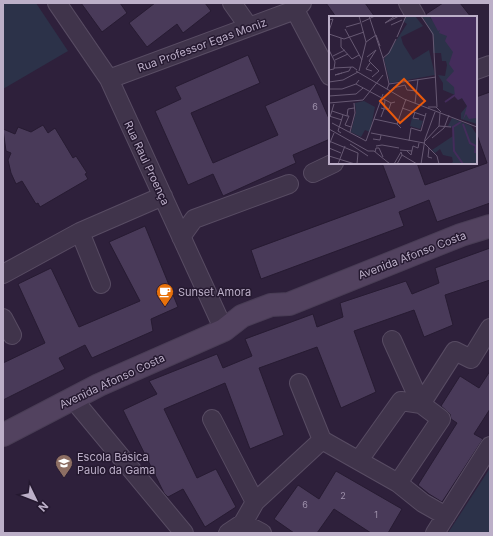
<svg xmlns="http://www.w3.org/2000/svg" width="493" height="536" font-family="Inter,sans-serif">
	<style>
		.green { fill: #2c3249 }
		.building { fill: #493a59; stroke: #271b32 }
		.lines { fill: none; stroke-linecap: round; stroke-linejoin: round }
		.minor-casing { stroke: #584c63; stroke-width: 20 }
		.secondary-casing { stroke: #493d55; stroke-width: 24 }
		.minor { stroke: #40344b; stroke-width: 18 }
		.secondary { stroke: #52425f; stroke-width: 22 }
		.labels { text-anchor: middle; dominant-baseline: central; stroke-width: 3; stroke-linejoin: round; paint-order: stroke }
		.number-label { font-size: 9px; fill: #9f92ac }
		.street-label { font-size: 11px; fill: #bcafc8; stroke: #251930 }
		.poi-label { font-size: 11px; fill: #bcafc8; stroke: #251930; text-anchor: start }
		.inset-river { fill: none; stroke: #442c5b; stroke-width: 2 }
		.inset-road { fill: none; stroke: #675973; stroke-width: 1 }
		.view { fill: #e8590c; fill-opacity: 0.15; stroke: #e8590c; stroke-width: 2 }
		.inset-edge { fill: none; stroke: #bcafc8; stroke-width: 2 }
	</style>
	<rect width="100%" height="100%" fill="#2e203b"/>
	<!-- green -->
	<path class="green" d="M 3,3 L 36,3 L 68,51 L 3,89 Z
		M 490,468 L 490,533 L 448,533 Z"/>
	<!-- building -->
	<path class="building" d="M 81,3 L 120,3 L 127,13 L 102,32 Z
		M 155,3 L 205,3 L 211,11 L 183,33 L 177,24 L 147,47 L 129,23 Z
		M 326,3 L 365,3 L 375,17 L 336,17 Z
		M 443,3 L 460,3 L 471,17 L 426,17 L 426,14 Z
		M 248,55 L 260,83 L 191,113 L 213,163 L 278,135 L 265,106 L 314,84 L 330,121 L 330,139 L 293,155 L 296,163 L 223,196 L 213,174 L 188,185 L 155,111 L 181,99 L 175,87 Z
		M 490,92 L 490,203 L 437,222 L 429,200 L 399,212 L 404,226 L 261,279 L 251,250 L 395,197 L 382,163 L 417,163 L 425,185 L 487,163 L 476,132 L 476,97 Z
		M 43,125 L 48,133 L 55,128 L 73,158 L 76,156 L 87,173 L 85,174 L 88,179 L 40,207 L 38,203 L 36,204 L 22,181 L 16,184 L 11,173 L 8,160 L 11,153 L 6,151 L 3,129 L 15,134 L 18,127 L 31,132 Z
		M 145,226 L 178,307 L 151,319 L 153,331 L 92,358 L 85,345 L 59,358 L 65,369 L 3,400 L 3,363 L 45,343 L 18,284 L 51,268 L 79,327 L 140,301 L 109,242 Z
		M 490,248 L 490,280 L 445,295 L 453,325 L 424,337 L 414,310 L 354,331 L 376,392 L 341,408 L 317,347 L 259,368 L 284,435 L 250,449 L 225,383 L 164,409 L 197,478 L 216,469 L 236,507 L 205,527 L 183,489 L 168,497 L 164,493 L 123,410 L 157,394 L 149,381 L 217,354 L 223,368 L 252,356 L 245,339 L 313,314 L 317,327 L 343,317 L 340,303 L 406,281 L 412,294 L 439,283 L 435,268 Z
		M 490,371 L 490,409 L 474,434 L 483,439 L 442,502 L 429,494 L 418,485 L 457,423 L 451,419 L 450,414 L 441,406 L 460,376 L 479,388 Z
		M 336,471 L 402,509 L 388,533 L 371,533 L 334,509 L 317,533 L 294,533 L 274,519 L 298,485 L 319,499 Z"/>
	<g class="lines">
		<defs>
			<path id="minor" d="M 57,3 L 109,79 L 224,330
				M 232,3 L 249,27
				M 302,3 L 295,10 L 330,76
				M 408,3 L 416,17
				M 476,70 L 490,65
				M 109,79 L 295,10
				M 313,173 L 334,163
				M 80,232 L 101,284
				M 181,237 L 194,219 L 289,184
				M 3,274 L 80,232 L 163,196
				M 3,318 L 12,335
				M 299,383 L 322,440
				M 73,399 L 184,533
				M 212,419 L 255,502
				M 359,460 L 401,401 L 421,404 L 392,340
				M 398,483 L 423,503 L 446,516
				M 243,523 L 262,533
				M 228,533 L 243,523 L 255,502 L 322,440 L 398,483 L 441,419 L 421,404 L 455,351 L 471,359 L 490,328
				M 435,533 L 490,446"/>
			<path id="secondary" d="M 3,435 L 99,385 L 224,330 L 242,316 L 271,305 L 289,304 L 461,235 L 490,226"/>
		</defs>
		<!-- minor casing -->
		<use href="#minor" class="minor-casing"/>
		<!-- secondary casing -->
		<use href="#secondary" class="secondary-casing"/>
		<!-- minor -->
		<use href="#minor" class="minor"/>
		<!-- secondary -->
		<use href="#secondary" class="secondary"/>
	</g>
	<!-- icons -->
	<defs>
		<symbol id="cafe-pin" viewBox="-11 -11 22 30"><path d="M0 17L-7.5 6A9.5 9.5 0 1 1 7.5 6Z" fill="#e8710a" stroke="#251930"/><path d="M-5.5-4.5H6V0H3Q3 3.5 0 3.5H-2.5Q-5.5 3.5-5.5 0ZM3-3.2v2h1.7v-2ZM-6 4.5H4V6H-6Z" fill="#fff"/></symbol>
		<symbol id="school-pin" viewBox="-11 -11 22 30"><path d="M0 17L-7.5 6A9.5 9.5 0 1 1 7.5 6Z" fill="#8d6e63" stroke="#251930"/><path d="M0-5L7-2L0 1L-7-2ZM-4 1L0 2.5L4 1V4Q0 6-4 4Z" fill="#fff"/></symbol>
	</defs>
	<g fill-rule="evenodd">
		<use href="#cafe-pin" x="155" y="282" width="20" height="27"/>
		<use href="#school-pin" x="54" y="453" width="20" height="27"/>
	</g>
	<g class="labels">
		<!-- number labels -->
		<g class="number-label">
			<text x="315" y="106">6</text>
			<text x="343" y="495">2</text>
			<text x="305" y="504">6</text>
			<text x="376" y="514">1</text>
		</g>
		<!-- street labels -->
		<g class="street-label">
			<text transform="translate(202 45) rotate(-20)">Rua Professor Egas Moniz</text>
			<text transform="translate(147 163) rotate(65)">Rua Raul Proença</text>
			<text transform="translate(412 255) rotate(-21)">Avenida Afonso Costa</text>
			<text transform="translate(112 381) rotate(-25)">Avenida Afonso Costa</text>
		</g>
		<!-- poi labels -->
		<g class="poi-label">
			<text x="178" y="292">Sunset Amora</text>
			<text x="77" y="457">Escola Básica<tspan x="77" dy="13">Paulo da Gama</tspan></text>
		</g>
	</g>
	<!-- overview -->
	<g transform="translate(329 16)">
		<rect width="148" height="148" fill="#2e203b"/>
		<path d="M 77,0 L 86,0 L 94,10 L 72,21 L 74,28 L 84,44 L 100,34 L 106,59 L 61,67 L 55,43 L 78,8 L 74,5 ZM 93,0 L 100,0 L 103,5 L 101,0 L 148,0 L 148,108 L 132,103 L 132,97 L 138,90 L 133,82 L 129,84 L 126,79 L 114,74 L 114,67 L 109,59 L 116,60 L 118,49 L 117,45 L 113,45 L 112,37 L 104,37 L 104,20 ZM 35,85 L 46,91 L 41,116 L 36,114 L 32,121 L 22,116 L 27,96 L 26,87 ZM 83,102 L 94,105 L 91,113 L 81,110 ZM 123,102 L 142,110 L 148,119 L 148,148 L 121,148 L 124,146 L 123,141 L 114,139 L 111,133 L 106,137 L 103,134 L 124,120 L 124,112 L 119,110 Z" fill="#2c3249"/>
		<path d="M 101,0 L 148,0 L 148,102 L 140,103 L 137,98 L 134,104 L 138,90 L 133,82 L 129,84 L 126,81 L 125,71 L 117,64 L 125,55 L 120,48 L 124,36 L 116,25 L 118,20 L 110,17 L 111,14 L 109,15 Z" fill="#442c5b"/>
		<path class="inset-river" d="M 116,86 L 126,79M 132,106 L 124,111 L 125,135 L 134,148M 134,108 L 141,127 L 147,130 L 146,137"/>
		<path class="inset-road" d="M 40,0 L 54,42 L 60,68 L 58,73M 66,0 L 56,7 L 70,0M 92,0 L 104,18 L 108,91M 0,4 L 4,3 L 0,15M 33,6 L 46,0M 62,9 L 73,4M 17,11 L 31,7M 16,13 L 33,44M 0,18 L 15,23 L 35,16M 68,21 L 77,0M 12,22 L 12,31 L 23,43 L 30,39M 37,26 L 47,19 L 51,30M 0,34 L 6,46 L 5,53 L 0,54M 4,40 L 16,34M 38,41 L 47,34 L 40,45 L 50,55 L 43,61M 54,42 L 60,37 L 67,23M 6,44 L 19,38M 41,47 L 37,53 L 43,55M 5,52 L 24,51 L 28,54M 27,55 L 75,83 L 148,111M 30,55 L 37,26 L 30,0M 13,57 L 6,59 L 20,55 L 22,51M 0,66 L 14,64 L 29,56M 27,68 L 62,87 L 66,86M 60,68 L 107,61M 64,72 L 76,69 L 78,74 L 88,75M 0,73 L 13,73 L 27,68 L 30,64M 0,80 L 27,78 L 34,72M 0,87 L 34,84 L 54,59M 86,87 L 89,63M 99,91 L 107,91 L 112,96M 52,92 L 55,93 L 56,84M 73,92 L 96,100M 3,95 L 18,100 L 19,93 L 25,92M 86,96 L 84,102 L 90,103M 0,100 L 13,104M 18,100 L 20,100 L 16,109 L 22,111M 1,101 L 5,88M 52,101 L 55,93 L 60,93 L 62,87M 45,103 L 68,108 L 72,112M 3,107 L 37,125 L 54,78M 68,108 L 77,83M 110,110 L 122,111M 0,113 L 39,135 L 45,135 L 61,148M 21,116 L 26,97 L 25,87M 12,117 L 9,115 L 14,99M 42,117 L 95,127 L 108,140 L 110,148M 103,122 L 115,112 L 120,99M 44,123 L 51,124 L 52,119M 0,125 L 29,137 L 28,148M 80,125 L 82,112 L 92,115 L 97,97M 96,125 L 110,110 L 111,97M 21,128 L 39,140M 0,129 L 5,117M 47,130 L 53,129 L 70,132M 0,132 L 12,137M 100,132 L 99,141 L 103,142M 71,134 L 83,135M 78,135 L 82,139 L 84,130 L 89,132 L 90,127M 46,136 L 47,132 L 50,132 L 54,141M 73,139 L 88,148M 0,140 L 26,148M 9,148 L 16,130M 65,148 L 72,136 L 73,139 L 68,148M 92,148 L 96,123 L 106,96"/>
		<path class="view" d="M 75,63 L 96,85 L 71,107 L 51,85 Z"/>
		<rect width="148" height="148" class="inset-edge"/>
	</g>
	<!-- border -->
	<rect width="493" height="536" fill="none" stroke="#bcafc8" stroke-width="8"/>
	<!-- north arrow -->
	<g transform="translate(36 500) rotate(133)" stroke="#251930" stroke-width="3" paint-order="stroke">
	<path d="M0-3L7 15L0 10L-7 15Z" fill="#bcafc8"/>
	<text y="-6" font-size="11" font-weight="bold" text-anchor="middle" fill="#bcafc8">N</text>
	</g>
</svg>
